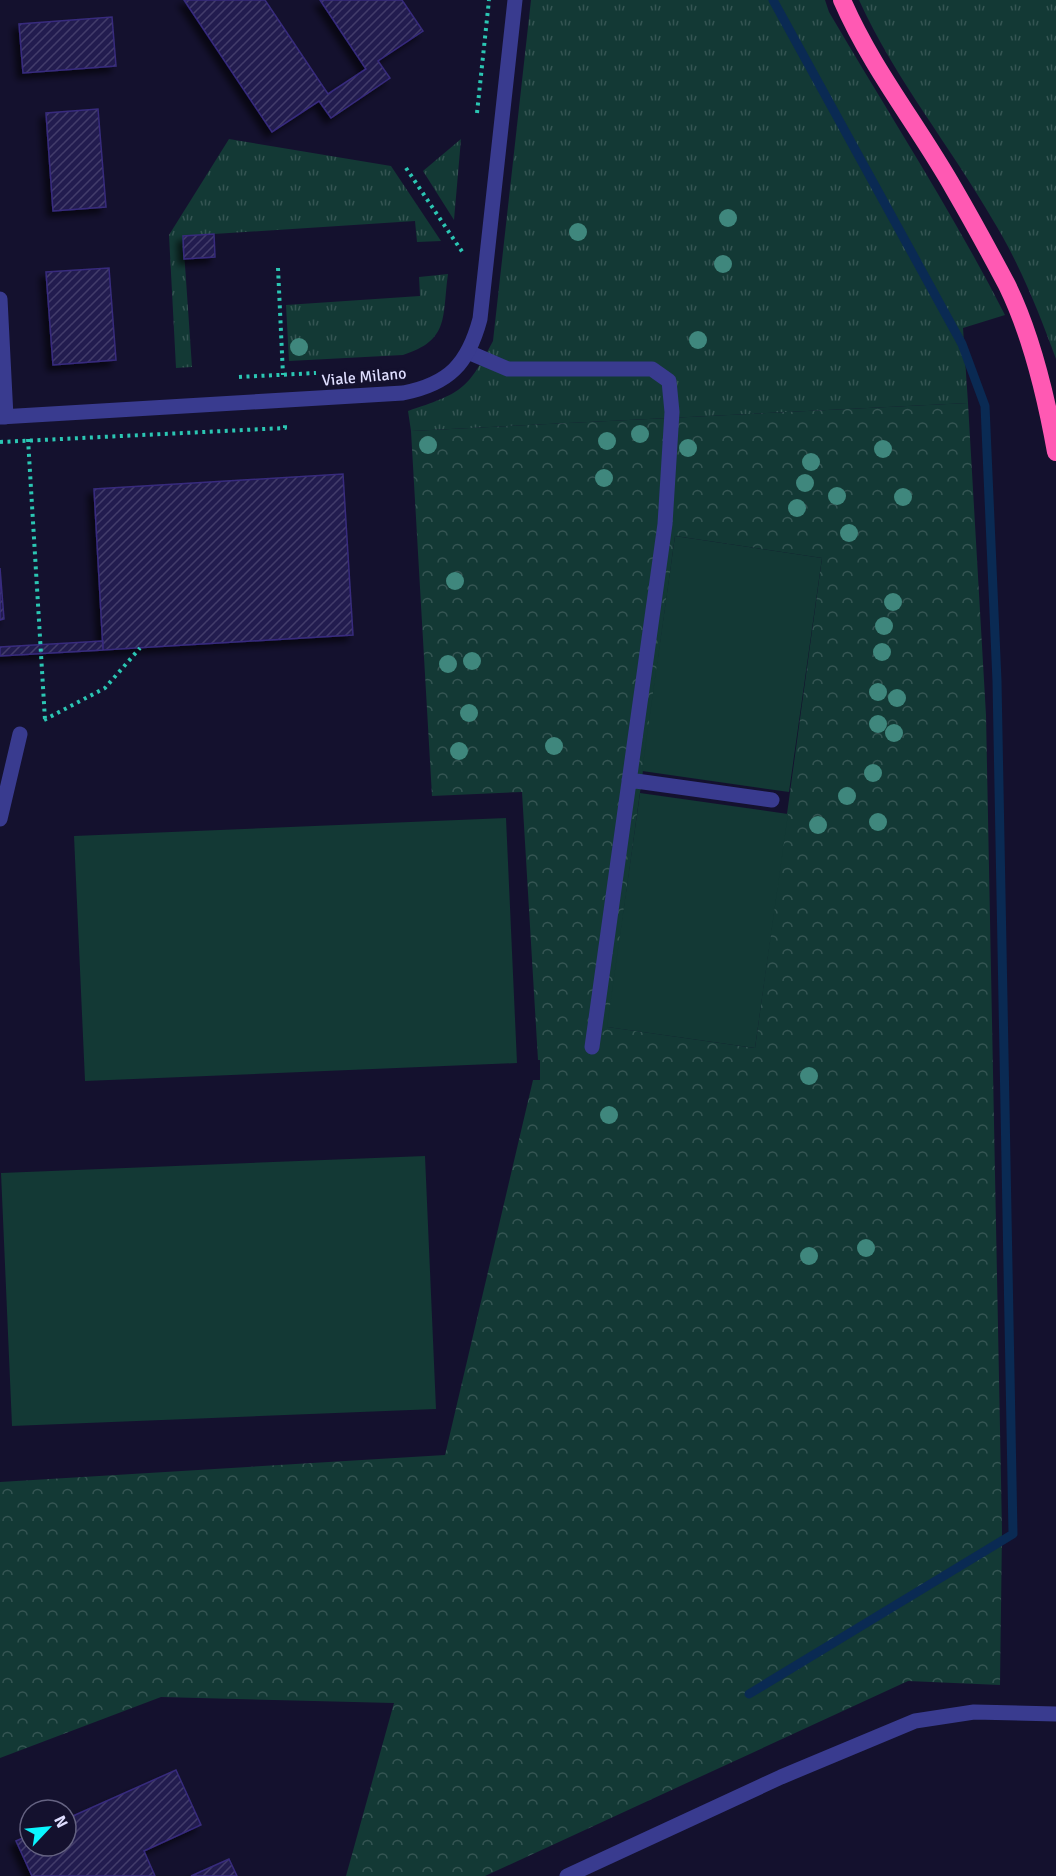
<svg xmlns="http://www.w3.org/2000/svg" width="1056" height="1876" font-family="Signika,sans-serif">
	<style>
		.grass { fill: url(#grass-tufts) }
		.forest { fill: url(#forest-crowns); fill-rule: evenodd }
		.garden { fill: #133935 }
		.lines { fill: none; stroke-linecap: round; stroke-linejoin: round }
		.stream { stroke: #0a2a53; stroke-width: 9 }
		.building { fill: url(#building-hatch); stroke: #372c7d; stroke-width: 1.5; filter: url(#shadow) }
		.path { stroke: #2bc6b3; stroke-width: 4; stroke-dasharray: 3 4.5; stroke-linecap: butt }
		.lane { stroke: #393b8f; stroke-width: 15 }
		.street { stroke: #393b8f; stroke-width: 15 }
		.highway { stroke: #ff59b3; stroke-width: 18 }
		.tree { fill: #3f877d }
		.labels { text-anchor: middle; dominant-baseline: central; stroke-width: 6; stroke-linejoin: round; paint-order: stroke }
		.street-label { font-size: 16px; fill: #dfdeff; stroke: #14112e }
	</style>
	<defs>
		<pattern id="grass-tufts" width="24" height="20" patternUnits="userSpaceOnUse" patternTransform="scale(1.5)"><rect width="24" height="20" fill="#133935"/><path d="M3 7l-1-3M5 7V3M7 7l1-3M15 17l-1-3M17 17v-4M19 17l1-3" fill="none" stroke="#355553"/></pattern>
		<pattern id="forest-crowns" width="20" height="18" patternUnits="userSpaceOnUse" patternTransform="scale(1.5)"><rect width="20" height="18" fill="#133935"/><path d="M2 6a3 3 0 1 1 6 0M12 15a3 3 0 1 1 6 0" fill="none" stroke="#355553"/></pattern>
		<pattern id="building-hatch" width="6" height="6" patternUnits="userSpaceOnUse" patternTransform="scale(1.5)"><rect width="6" height="6" fill="#231b50"/><path d="M-1 1l2-2M0 6l6-6M5 7l2-2" fill="none" stroke="#423c6a"/></pattern>
		<filter id="shadow"><feDropShadow dx="-5.5" dy="5.5" stdDeviation="3" flood-color="#0009"/></filter>
	</defs>
	<rect width="100%" height="100%" fill="#14112e"/>
	<!-- grass -->
	<path class="grass" d="M 531,0 L 825,0 L 829,12 C 888,113 952,211 1005,315 L 963,328 L 968,403 L 411,431 L 408,411 C 461,393 467,391 493,341 Z
		M 859,0 L 1056,0 L 1056,359 C 1039,312 1020,265 994,222 C 951,147 895,79 859,0 Z
		M 229,139 L 391,166 L 441,241 L 417,242 L 415,221 L 183,236 L 192,367 L 176,368 L 169,235 Z
		M 461,139 L 454,220 L 423,171 Z
		M 448,274 C 442,317 450,340 403,355 L 289,361 L 286,305 L 420,296 L 419,277 Z"/>
	<!-- forest -->
	<path class="forest" d="M 968,403 L 986,715 L 1002,1531 L 1000,1685 L 908,1681 L 485,1876 L 346,1876 L 394,1703 L 161,1697 L 0,1758 L 0,1482 L 445,1455 L 533,1080 L 540,1080 L 540,1060 L 538,1060 L 522,792 L 432,796 L 411,431 ZM 675,536 L 822,558 L 755,1048 L 608,1027 Z"/>
	<!-- garden -->
	<path class="garden" d="M 675,536 L 822,558 L 789,792 L 642,771 Z
		M 640,793 L 788,814 L 755,1048 L 607,1027 Z
		M 506,818 L 517,1063 L 85,1081 L 74,836 Z
		M 425,1156 L 436,1409 L 12,1426 L 1,1173 Z"/>
	<g class="lines">
		<!-- stream -->
		<path class="stream" d="M 749,1694 L 1013,1534 L 997,681 L 985,406 L 962,344 L 773,0"/>
	</g>
	<!-- building -->
	<path class="building" d="M 184,0 L 265,0 L 328,94 L 366,69 L 320,0 L 402,0 L 423,31 L 378,61 L 390,78 L 331,118 L 319,101 L 272,132 Z
		M 112,17 L 116,66 L 23,73 L 19,24 Z
		M 98,109 L 106,207 L 53,211 L 46,113 Z
		M 214,234 L 215,257 L 184,259 L 183,236 Z
		M 109,268 L 116,360 L 53,365 L 46,272 Z
		M 343,474 L 353,635 L 103,650 L 94,489 Z
		M 0,568 L 4,619 L 0,620 Z
		M 103,641 L 103,650 L 0,656 L 0,647 Z
		M 176,1770 L 201,1825 L 144,1851 L 155,1876 L 32,1876 L 16,1841 L 30,1835 L 30,1846 L 66,1846 L 66,1819 Z
		M 229,1859 L 237,1876 L 191,1876 Z"/>
	<g class="lines">
		<!-- path -->
		<path class="path" d="M 477,113 L 489,0
			M 406,168 L 463,253
			M 278,268 L 283,375
			M 239,377 L 316,373
			M 28,439 L 45,720
			M 0,442 L 285,428 L 285,422
			M 44,720 L 105,688 L 140,648"/>
		<!-- lane -->
		<path class="lane" d="M 468,352 L 508,369 L 652,369 L 669,381 L 672,412 L 665,524 L 592,1047
			M 629,780 L 772,800"/>
		<!-- street -->
		<path class="street" d="M 0,299 L 6,417
			M 0,417 L 403,393 C 449,384 468,364 480,319 L 515,0
			M 0,819 L 20,734
			M 567,1876 L 781,1777 L 915,1721 L 974,1712 L 1056,1714"/>
		<!-- highway -->
		<path class="highway" d="M 842,0 C 872,69 917,124 954,189 C 972,220 990,253 1007,285 C 1032,336 1046,396 1056,452"/>
	</g>
	<!-- trees -->
	<g class="tree">
		<circle cx="728" cy="218" r="9"/>
		<circle cx="578" cy="232" r="9"/>
		<circle cx="723" cy="264" r="9"/>
		<circle cx="698" cy="340" r="9"/>
		<circle cx="299" cy="347" r="9"/>
		<circle cx="640" cy="434" r="9"/>
		<circle cx="607" cy="441" r="9"/>
		<circle cx="428" cy="445" r="9"/>
		<circle cx="688" cy="448" r="9"/>
		<circle cx="883" cy="449" r="9"/>
		<circle cx="811" cy="462" r="9"/>
		<circle cx="604" cy="478" r="9"/>
		<circle cx="805" cy="483" r="9"/>
		<circle cx="837" cy="496" r="9"/>
		<circle cx="903" cy="497" r="9"/>
		<circle cx="797" cy="508" r="9"/>
		<circle cx="849" cy="533" r="9"/>
		<circle cx="455" cy="581" r="9"/>
		<circle cx="893" cy="602" r="9"/>
		<circle cx="884" cy="626" r="9"/>
		<circle cx="882" cy="652" r="9"/>
		<circle cx="472" cy="661" r="9"/>
		<circle cx="448" cy="664" r="9"/>
		<circle cx="878" cy="692" r="9"/>
		<circle cx="897" cy="698" r="9"/>
		<circle cx="469" cy="713" r="9"/>
		<circle cx="878" cy="724" r="9"/>
		<circle cx="894" cy="733" r="9"/>
		<circle cx="554" cy="746" r="9"/>
		<circle cx="459" cy="751" r="9"/>
		<circle cx="873" cy="773" r="9"/>
		<circle cx="847" cy="796" r="9"/>
		<circle cx="878" cy="822" r="9"/>
		<circle cx="818" cy="825" r="9"/>
		<circle cx="809" cy="1076" r="9"/>
		<circle cx="609" cy="1115" r="9"/>
		<circle cx="866" cy="1248" r="9"/>
		<circle cx="809" cy="1256" r="9"/>
	</g>
	<g class="labels">
		<!-- street labels -->
		<g class="street-label">
			<text transform="translate(364 377) rotate(-5)">Viale Milano</text>
		</g>
	</g>
	<!-- north arrow -->
	<g transform="translate(48 1828) rotate(64)"><circle r="28" fill="#14112e" stroke="#656382" stroke-width="1.5"/>
	<path d="M0-4.5L10 22L0 15L-10 22Z" fill="#0af6ff"/>
	<text y="-9" font-size="16" font-weight="bold" text-anchor="middle" fill="#dfdeff">N</text>
	</g>
</svg>
